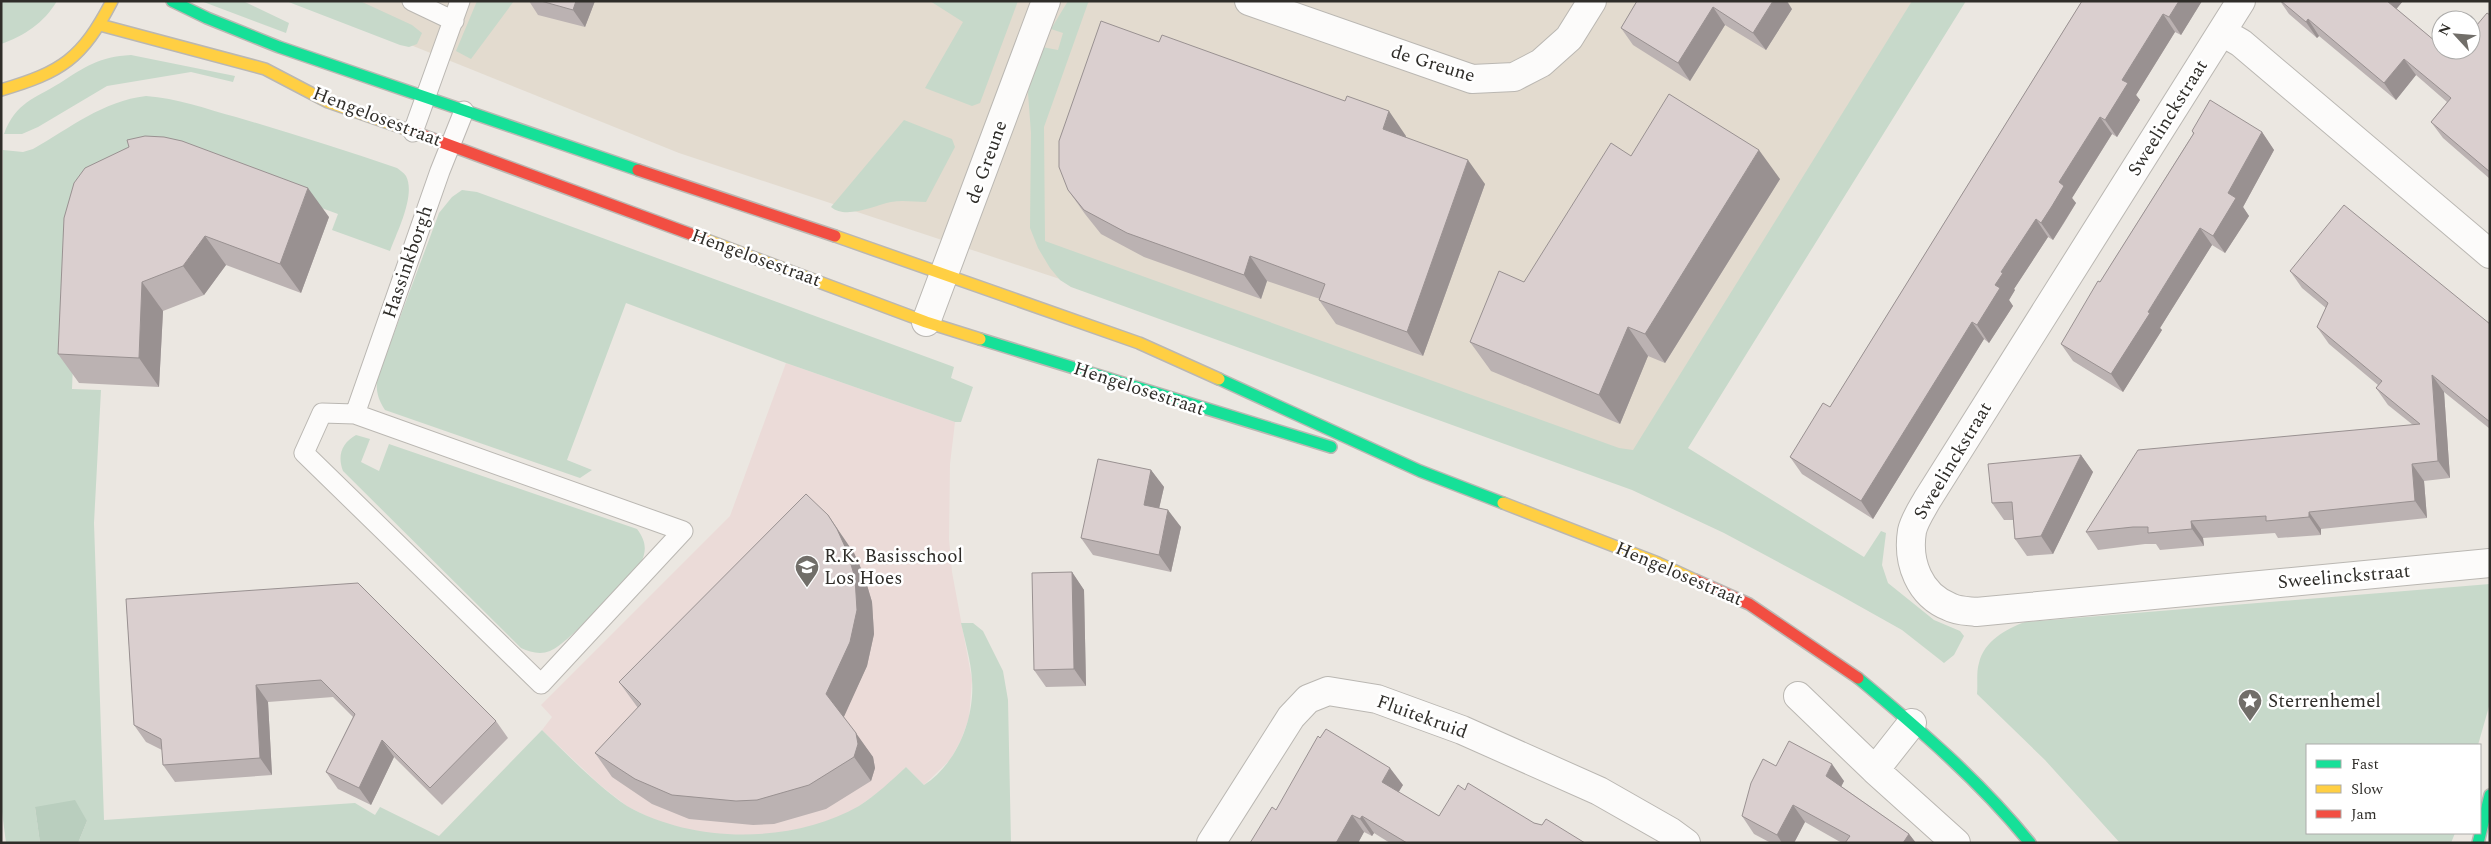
<svg xmlns="http://www.w3.org/2000/svg" width="2491" height="844" font-family="Spectral,serif">
	<style>
		.built { fill: #e3dbcf }
		.education { fill: #ebdbd8 }
		.green { fill: #c7d9ca }
		.forest { fill: #b9cebe }
		.lines { fill: none; stroke-linecap: round; stroke-linejoin: round }
		.lane-casing { stroke: #bab7b2; stroke-width: 21 }
		.street-casing { stroke: #bab7b2; stroke-width: 30 }
		.fast-casing { stroke: #bab7b2; stroke-width: 14 }
		.slow-casing { stroke: #bab7b2; stroke-width: 14 }
		.jam-casing { stroke: #bab7b2; stroke-width: 14 }
		.lane { stroke: #fcfbfa; stroke-width: 19 }
		.street { stroke: #fcfbfa; stroke-width: 28 }
		.fast { stroke: #16e098; stroke-width: 11 }
		.slow { stroke: #ffcf43; stroke-width: 11 }
		.jam { stroke: #f24e42; stroke-width: 11 }
		.wall { fill: #bbb2b2 }
		.shaded-wall { fill: #999191 }
		.building { fill: #dacfcf; stroke: #999191 }
		.labels { text-anchor: middle; dominant-baseline: central; stroke-width: 5; stroke-linejoin: round; paint-order: stroke }
		.street-label { font-size: 19px; fill: #2f2d29; stroke: #fff }
		.poi-label { font-size: 19px; fill: #2f2d29; stroke: #fff; text-anchor: start }
	</style>
	<rect width="100%" height="100%" fill="#ebe7e1"/>
	<!-- built -->
	<path class="built" d="M 310,1 L 1929,1 L 1637,470 L 679,153 L 366,27 Z"/>
	<!-- education -->
	<path class="education" d="M 786,363 L 955,422 L 950,464 L 949,539 L 952,572 L 972,680 L 969,718 L 961,740 L 950,760 L 924,785 L 906,767 L 884,788 L 858,807 L 831,821 L 802,832 L 766,838 L 731,839 L 695,834 L 661,823 L 628,807 L 600,785 L 542,730 L 552,717 L 541,705 L 730,516 Z"/>
	<!-- green -->
	<path class="green" d="M 1,1 L 57,1 C 44,23 24,36 1,44 Z
		M 201,1 L 243,1 L 289,23 L 286,33 Z
		M 286,1 L 360,1 L 412,25 L 422,33 L 417,44 L 409,47 L 400,45 Z
		M 477,1 L 514,1 L 471,59 L 456,51 Z
		M 930,1 L 1018,1 L 980,103 L 972,106 L 925,88 L 963,22 Z
		M 1068,1 L 1090,1 L 1088,3 L 1044,127 L 1045,241 L 1619,448 L 1633,450 L 1912,1 L 1966,1 L 1688,448 L 1864,557 L 1881,531 L 1886,533 L 1882,565 L 1888,583 L 1934,620 L 1960,631 L 1964,636 L 1954,655 L 1944,663 L 1902,630 L 1836,593 L 1724,533 L 1632,490 L 1071,287 L 1060,280 L 1050,268 L 1038,248 L 1030,228 L 1031,133 L 1028,93 L 1032,73 L 1042,47 L 1058,50 L 1063,33 L 1051,29 Z
		M 131,55 L 235,76 L 233,82 L 191,72 L 107,86 L 38,127 L 22,134 L 4,134 C 16,102 34,99 60,83 C 86,66 99,57 131,55 Z
		M 146,96 C 177,98 206,109 236,117 C 290,133 344,150 397,168 C 400,170 404,173 406,176 C 416,195 397,232 390,251 L 332,230 L 338,214 L 196,162 L 78,242 L 72,389 L 101,390 L 94,523 L 104,820 L 355,803 L 375,815 L 380,807 L 439,836 L 542,730 C 569,756 596,785 627,806 C 694,844 792,844 859,806 C 876,795 891,781 906,767 L 924,785 C 957,764 975,718 972,680 C 971,661 965,641 961,623 L 973,623 L 983,631 L 1003,671 L 1008,700 L 1011,843 L 78,843 L 87,821 L 35,807 L 40,843 L 6,843 L 1,804 L 3,150 L 23,152 L 33,149 C 70,128 103,101 146,96 Z
		M 904,120 L 952,139 L 955,147 L 926,202 C 915,202 902,200 891,202 C 875,205 846,220 831,207 Z
		M 462,190 L 477,192 L 954,367 L 951,378 L 973,387 L 961,422 L 955,422 L 786,363 L 626,303 L 567,460 L 592,470 L 580,478 L 385,410 C 378,399 376,392 377,379 L 439,213 L 452,197 Z
		M 356,435 L 370,439 L 361,462 L 379,471 L 389,444 L 637,529 C 646,541 647,550 641,563 C 622,582 570,643 550,651 C 540,655 530,652 521,648 L 343,471 C 337,455 342,443 356,435 Z
		M 2490,584 L 2490,703 L 2478,745 L 2307,745 L 2307,833 L 2455,833 L 2451,843 L 2120,843 L 2045,760 L 1977,694 C 1978,684 1976,672 1979,663 C 1984,641 2006,629 2025,622 Z"/>
	<!-- forest -->
	<path class="forest" d="M 75,800 L 87,821 L 78,843 L 40,843 L 35,807 Z"/>
	<g class="lines">
		<defs>
			<path id="lane" d="M 412,1 L 454,21
				M 413,132 L 460,1
				M 322,413 L 355,414 L 683,531 L 541,684 L 304,453 Z
				M 355,414 L 440,171 L 464,111"/>
			<path id="street" d="M 1249,1 L 1472,79 L 1514,77 L 1541,63 L 1569,38 L 1592,1
				M 2241,1 L 1927,500 C 1922,509 1914,521 1912,531 C 1907,562 1919,595 1950,607 C 1957,611 1968,611 1976,612 L 2490,563
				M 2222,32 L 2241,43 L 2490,254
				M 926,322 L 1046,1
				M 1798,696 L 1875,770 L 1956,843
				M 1875,770 L 1912,723
				M 1211,843 L 1291,717 L 1308,699 L 1328,691 L 1377,699 L 1462,730 L 1599,791 L 1671,832 L 1686,843"/>
			<path id="fast" d="M 172,1 L 207,18 L 279,47 L 638,170
				M 980,339 L 1331,447
				M 1219,379 L 1420,471 L 1503,503
				M 1858,678 C 1919,729 1980,781 2030,843
				M 2478,843 L 2490,795"/>
			<path id="slow" d="M 100,25 L 265,69 L 328,102 L 414,132
				M 1,90 C 62,72 82,59 112,1
				M 835,236 L 1139,343 L 1219,379
				M 704,239 L 926,322 L 980,339
				M 1503,503 L 1658,563 L 1695,580"/>
			<path id="jam" d="M 414,132 L 704,239
				M 638,170 L 835,236
				M 1695,580 L 1749,604 L 1858,678"/>
		</defs>
		<!-- lane casing -->
		<use href="#lane" class="lane-casing"/>
		<!-- street casing -->
		<use href="#street" class="street-casing"/>
		<!-- fast casing -->
		<use href="#fast" class="fast-casing"/>
		<!-- slow casing -->
		<use href="#slow" class="slow-casing"/>
		<!-- jam casing -->
		<use href="#jam" class="jam-casing"/>
		<!-- lane -->
		<use href="#lane" class="lane"/>
		<!-- street -->
		<use href="#street" class="street"/>
		<!-- fast -->
		<use href="#fast" class="fast"/>
		<!-- slow -->
		<use href="#slow" class="slow"/>
		<!-- jam -->
		<use href="#jam" class="jam"/>
	</g>
	<!-- wall -->
	<path class="wall" d="M 529,1 L 595,1 L 585,27 L 538,15 Z
		M 1637,1 L 1792,9 L 1766,50 L 1725,25 L 1690,81 L 1633,45 L 1621,28 Z
		M 2082,1 L 2202,1 L 2181,35 L 2175,32 L 2136,95 L 2140,100 L 2117,137 L 2112,134 L 2072,198 L 2076,203 L 2064,223 L 2053,240 L 2048,237 L 2014,289 L 2015,290 L 2009,300 L 2013,306 L 1989,343 L 1984,339 L 1873,519 L 1802,474 L 1790,457 L 1830,407 Z
		M 2280,1 L 2403,1 L 2396,9 L 2452,55 L 2490,15 L 2490,179 L 2443,138 L 2431,122 L 2447,102 L 2416,75 L 2396,100 L 2319,36 L 2317,38 L 2289,14 Z
		M 2192,131 L 2262,132 L 2274,150 L 2243,207 L 2249,216 L 2225,253 L 2212,245 L 2160,328 L 2162,330 L 2123,392 L 2073,361 L 2061,344 L 2100,282 L 2193,134 Z
		M 1406,136 L 1406,137 L 1485,184 L 1423,356 L 1336,324 L 1319,300 L 1320,299 L 1267,281 L 1261,299 L 1144,257 L 1101,234 L 1085,214 L 1068,190 Z
		M 1631,156 L 1780,179 L 1665,363 L 1648,356 L 1620,424 L 1491,371 L 1470,342 L 1524,282 Z
		M 74,183 L 329,217 L 301,293 L 226,265 L 204,295 L 163,311 L 159,387 L 79,383 L 58,354 Z
		M 2290,271 L 2490,324 L 2490,429 L 2444,392 L 2450,478 L 2424,481 L 2427,518 L 2321,529 L 2321,535 L 2278,538 L 2275,533 L 2203,538 L 2204,546 L 2160,550 L 2156,544 L 2145,544 L 2098,550 L 2086,532 L 2413,425 L 2388,405 L 2376,388 L 2378,385 L 2329,344 L 2317,327 L 2326,308 L 2302,288 Z
		M 2081,455 L 2093,472 L 2053,554 L 2027,556 L 2015,539 L 2013,520 L 2004,520 L 1992,503 Z
		M 1151,470 L 1164,487 L 1159,508 L 1181,527 L 1171,572 L 1093,555 L 1081,538 Z
		M 854,553 L 864,575 L 872,602 L 874,634 L 867,666 L 843,717 L 873,757 L 875,768 L 871,781 L 826,809 L 774,824 L 753,825 L 689,819 L 652,804 L 612,777 L 595,753 L 638,708 L 619,682 Z
		M 1072,572 L 1084,590 L 1086,686 L 1046,687 L 1034,670 Z
		M 126,599 L 496,721 L 508,738 L 442,805 L 394,757 L 371,805 L 338,789 L 326,772 L 353,717 L 333,697 L 268,702 L 272,775 L 175,782 L 163,765 L 162,750 L 146,742 L 134,725 Z
		M 1776,766 L 1844,781 L 1841,786 L 1909,834 L 1916,843 L 1842,843 L 1805,822 L 1794,843 L 1771,843 L 1754,834 L 1742,816 Z
		M 1403,785 L 1398,792 L 1439,816 L 1465,790 L 1534,823 L 1585,843 L 1390,843 L 1374,833 L 1372,836 L 1364,832 L 1358,843 L 1250,843 L 1276,810 Z"/>
	<!-- shaded-wall -->
	<path class="shaded-wall" d="M 576,1 L 595,1 L 585,27 L 573,10 Z
		M 1773,1 L 1787,1 L 1792,9 L 1766,50 L 1753,33 Z
		M 2179,1 L 2202,1 L 2181,35 L 2169,17 Z
		M 2384,1 L 2403,1 L 2393,13 Z
		M 1713,7 L 1725,25 L 1690,81 L 1678,63 Z
		M 2163,14 L 2175,32 L 2136,95 L 2140,100 L 2117,137 L 2105,120 L 2122,80 Z
		M 2308,19 L 2319,36 L 2317,38 L 2306,22 Z
		M 2404,59 L 2416,75 L 2396,100 L 2384,83 Z
		M 1389,111 L 1406,136 L 1400,153 L 1383,129 Z
		M 2100,117 L 2112,134 L 2072,198 L 2076,203 L 2053,240 L 2041,223 L 2059,182 Z
		M 2262,132 L 2274,150 L 2243,207 L 2249,216 L 2225,253 L 2213,236 L 2228,193 Z
		M 1759,150 L 1780,179 L 1665,363 L 1645,334 Z
		M 1468,160 L 1485,184 L 1423,356 L 1407,332 Z
		M 308,188 L 329,217 L 301,293 L 280,264 Z
		M 2036,219 L 2048,237 L 2014,289 L 2015,290 L 2009,300 L 2013,306 L 1989,343 L 1977,325 L 2001,272 Z
		M 2200,228 L 2212,245 L 2160,328 L 2162,330 L 2123,392 L 2111,374 L 2148,312 Z
		M 205,236 L 226,265 L 204,295 L 183,266 Z
		M 1250,256 L 1267,281 L 1261,299 L 1244,275 Z
		M 142,282 L 163,311 L 159,387 L 139,358 Z
		M 1972,322 L 1984,339 L 1873,519 L 1861,501 Z
		M 1628,327 L 1648,356 L 1620,424 L 1599,395 Z
		M 2432,375 L 2444,392 L 2450,478 L 2438,461 Z
		M 2081,455 L 2093,472 L 2053,554 L 2041,536 Z
		M 2412,464 L 2424,481 L 2427,518 L 2415,501 Z
		M 1151,470 L 1164,487 L 1156,522 L 1144,505 Z
		M 1168,510 L 1181,527 L 1171,572 L 1159,555 Z
		M 2309,512 L 2321,529 L 2321,535 L 2309,517 Z
		M 828,515 L 854,553 L 864,575 L 872,602 L 874,634 L 867,666 L 843,719 L 826,694 Z
		M 2191,521 L 2203,538 L 2204,546 L 2192,529 Z
		M 1072,572 L 1084,590 L 1086,686 L 1074,669 Z
		M 256,685 L 268,702 L 272,775 L 260,758 Z
		M 856,733 L 873,757 L 875,768 L 871,781 L 854,757 Z
		M 382,740 L 394,757 L 371,805 L 359,788 Z
		M 1832,764 L 1844,781 L 1838,793 L 1826,776 Z
		M 1390,768 L 1403,785 L 1394,800 L 1382,782 Z
		M 1793,805 L 1805,822 L 1794,843 L 1782,843 L 1777,835 Z
		M 1352,815 L 1364,832 L 1358,843 L 1336,843 Z
		M 1362,816 L 1374,833 L 1372,836 L 1360,819 Z
		M 1909,834 L 1916,843 L 1903,843 Z"/>
	<!-- building -->
	<path class="building" d="M 541,1 L 576,1 L 573,10 Z
		M 1637,1 L 1773,1 L 1753,33 L 1713,7 L 1678,63 L 1621,28 Z
		M 2082,1 L 2179,1 L 2169,17 L 2163,14 L 2122,80 L 2128,83 L 2105,120 L 2100,117 L 2059,182 L 2064,186 L 2052,206 L 2041,223 L 2036,219 L 2001,272 L 2003,273 L 1995,285 L 2000,288 L 1977,325 L 1972,322 L 1861,501 L 1790,457 L 1823,403 L 1830,407 Z
		M 2281,1 L 2387,1 L 2441,46 L 2441,50 L 2445,50 L 2452,55 L 2456,50 L 2471,50 L 2471,32 L 2487,13 L 2490,15 L 2490,172 L 2431,122 L 2451,98 L 2404,59 L 2384,83 L 2308,19 L 2306,22 Z
		M 1101,21 L 1159,42 L 1162,35 L 1345,101 L 1347,96 L 1389,111 L 1383,129 L 1468,160 L 1407,332 L 1319,300 L 1325,284 L 1250,256 L 1244,275 L 1127,233 L 1084,210 L 1068,190 L 1059,167 L 1059,141 Z
		M 1669,94 L 1759,150 L 1645,334 L 1628,327 L 1599,395 L 1470,342 L 1499,271 L 1524,282 L 1611,143 L 1631,156 Z
		M 2210,100 L 2262,132 L 2228,193 L 2236,198 L 2213,236 L 2200,228 L 2148,312 L 2150,313 L 2111,374 L 2061,344 L 2098,281 L 2100,282 L 2194,133 L 2192,131 Z
		M 145,136 L 164,137 L 182,141 L 308,188 L 280,264 L 205,236 L 183,266 L 142,282 L 139,358 L 58,354 L 64,218 L 74,183 L 85,168 L 129,147 L 127,140 Z
		M 2344,205 L 2490,324 L 2490,422 L 2432,375 L 2438,461 L 2412,464 L 2415,501 L 2309,512 L 2309,517 L 2266,521 L 2266,516 L 2191,521 L 2192,529 L 2148,533 L 2148,527 L 2133,527 L 2086,532 L 2138,450 L 2420,424 L 2376,388 L 2382,381 L 2317,327 L 2328,303 L 2290,271 Z
		M 2081,455 L 2041,536 L 2015,539 L 2012,502 L 1992,503 L 1988,464 Z
		M 1098,459 L 1151,470 L 1144,505 L 1168,510 L 1159,555 L 1081,538 Z
		M 806,494 L 828,515 L 837,529 L 847,551 L 855,578 L 857,610 L 850,642 L 826,694 L 856,733 L 858,744 L 854,757 L 809,785 L 757,800 L 736,801 L 672,795 L 635,779 L 595,753 L 641,704 L 619,682 Z
		M 1072,572 L 1074,669 L 1034,670 L 1032,573 Z
		M 358,583 L 496,721 L 430,788 L 382,740 L 359,788 L 326,772 L 355,714 L 321,680 L 256,685 L 260,758 L 163,765 L 161,739 L 134,725 L 126,599 Z
		M 1326,729 L 1390,768 L 1382,782 L 1439,816 L 1458,785 L 1465,790 L 1468,783 L 1534,823 L 1542,825 L 1546,819 L 1585,843 L 1407,843 L 1362,816 L 1360,819 L 1352,815 L 1336,843 L 1250,843 L 1272,807 L 1276,810 L 1318,736 L 1320,738 Z
		M 1789,741 L 1832,764 L 1826,776 L 1909,834 L 1903,843 L 1845,843 L 1850,836 L 1793,805 L 1777,835 L 1742,816 L 1751,783 L 1763,759 L 1776,766 Z"/>
	<!-- icons -->
	<defs>
		<symbol id="school-pin" viewBox="-11 -11 22 30"><path d="M0 17L-7.5 6A9.5 9.5 0 1 1 7.5 6Z" fill="#716e69" stroke="#fff"/><path d="M0-5L7-2L0 1L-7-2ZM-4 1L0 2.5L4 1V4Q0 6-4 4Z" fill="#fff"/></symbol>
		<symbol id="sight-pin" viewBox="-11 -11 22 30"><path d="M0 17L-7.5 6A9.5 9.5 0 1 1 7.5 6Z" fill="#716e69" stroke="#fff"/><path d="M0-6L1.8-2.2L6-1.7L2.9 1.2L3.7 5.4L0 3.3L-3.7 5.4L-2.9 1.2L-6-1.7L-1.8-2.2Z" fill="#fff"/></symbol>
	</defs>
	<g fill-rule="evenodd">
		<use href="#school-pin" x="793" y="553" width="28" height="38"/>
		<use href="#sight-pin" x="2236" y="687" width="28" height="38"/>
	</g>
	<g class="labels">
		<!-- street labels -->
		<g class="street-label">
			<text transform="translate(1433 64) rotate(17)">de Greune</text>
			<text transform="translate(377 117) rotate(21)">Hengelosestraat</text>
			<text transform="translate(2168 118) rotate(-58)">Sweelinckstraat</text>
			<text transform="translate(987 162) rotate(-70)">de Greune</text>
			<text transform="translate(756 258) rotate(20)">Hengelosestraat</text>
			<text transform="translate(408 262) rotate(-71)">Hassinkborgh</text>
			<text transform="translate(1139 389) rotate(18)">Hengelosestraat</text>
			<text transform="translate(1953 461) rotate(-59)">Sweelinckstraat</text>
			<text transform="translate(1679 574) rotate(23)">Hengelosestraat</text>
			<text transform="translate(2344 577) rotate(-5)">Sweelinckstraat</text>
			<text transform="translate(1422 717) rotate(20)">Fluitekruid</text>
		</g>
		<!-- poi labels -->
		<g class="poi-label">
			<text x="824" y="556">R.K. Basisschool<tspan x="824" dy="22">Los Hoes</tspan></text>
			<text x="2268" y="701">Sterrenhemel</text>
		</g>
	</g>
	<!-- border -->
	<rect width="2491" height="844" fill="none" stroke="#2f2d29" stroke-width="5"/>
	<!-- legend -->
	<rect x="2306" y="744" width="175" height="90" fill="#ffffff" stroke="#acaba9"/>
	<rect x="2316" y="760" width="25" height="8" fill="#16e098" stroke="#acaba9"/>
	<text x="2351" y="769" font-size="15" fill="#2f2d29">Fast</text>
	<rect x="2316" y="785" width="25" height="8" fill="#ffcf43" stroke="#acaba9"/>
	<text x="2351" y="794" font-size="15" fill="#2f2d29">Slow</text>
	<rect x="2316" y="810" width="25" height="8" fill="#f24e42" stroke="#acaba9"/>
	<text x="2351" y="819" font-size="15" fill="#2f2d29">Jam</text>
	<!-- north arrow -->
	<g transform="translate(2456 35) rotate(296)"><circle r="24" fill="#ffffff" stroke="#acaba9"/>
	<path d="M0-4L9 19L0 12L-9 19Z" fill="#716e69"/>
	<text y="-8" font-size="14" font-weight="bold" text-anchor="middle" fill="#2f2d29">N</text>
	</g>
</svg>
